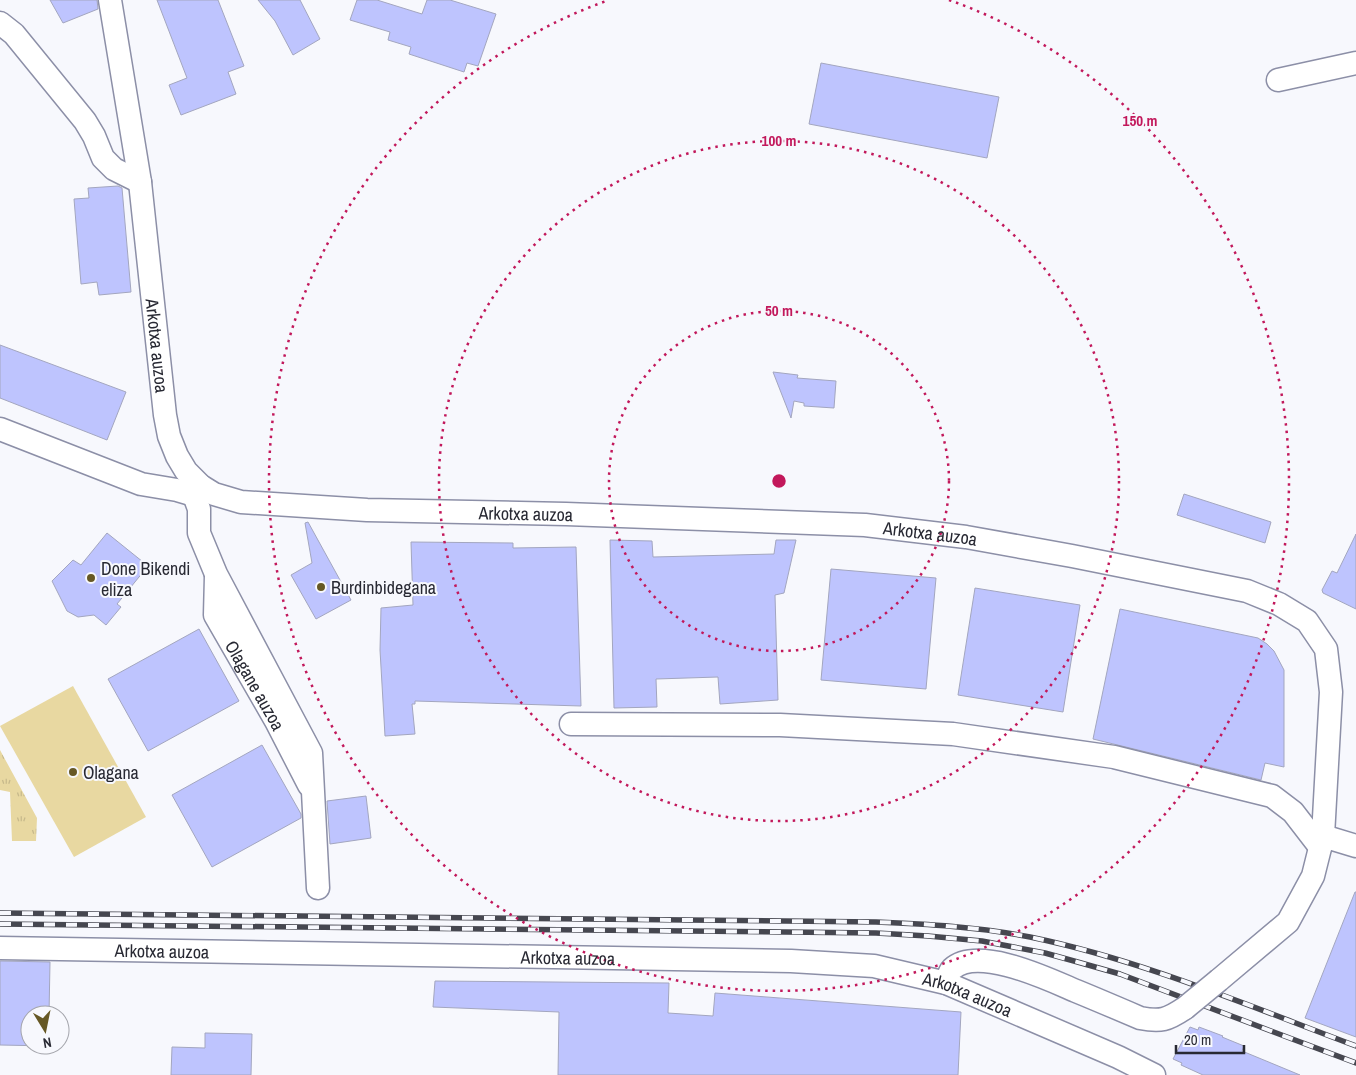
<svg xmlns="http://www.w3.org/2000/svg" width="1356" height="1075" font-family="'Archivo Narrow',sans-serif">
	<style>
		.grass { fill: #e8d8a1 }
		.park { fill: url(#park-tufts) }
		.building { fill: #bec4fe; stroke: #a3a6bf }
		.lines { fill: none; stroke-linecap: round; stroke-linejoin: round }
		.minor-casing { stroke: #8c8fa7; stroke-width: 25 }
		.minor { stroke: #fff; stroke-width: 22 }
		.rail-casing { stroke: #464750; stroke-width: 5.5 }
		.rail { stroke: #f7f8fd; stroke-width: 4; stroke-dasharray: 11; stroke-linecap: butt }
		.minor-bridge-casing { stroke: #8c8fa7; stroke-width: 25; stroke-linecap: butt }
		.minor-bridge { stroke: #fff; stroke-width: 22 }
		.ring { fill: none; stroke: #c2185b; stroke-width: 2.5; stroke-dasharray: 2.5 5 }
		.poi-dot { fill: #665825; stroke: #f7f8fd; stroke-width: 2 }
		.labels { text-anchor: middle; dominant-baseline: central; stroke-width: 4; stroke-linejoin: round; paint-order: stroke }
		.street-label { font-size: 18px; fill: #282933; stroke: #f7f8fd }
		.poi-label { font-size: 18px; fill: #282933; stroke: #f7f8fd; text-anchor: start }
		.centre { fill: #c2185b; stroke: #f7f8fd; stroke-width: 2.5 }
		.ring-label { font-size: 15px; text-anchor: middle; font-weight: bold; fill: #c2185b; stroke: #f7f8fd; stroke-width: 4; stroke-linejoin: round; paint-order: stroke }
	</style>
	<defs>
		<pattern id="park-tufts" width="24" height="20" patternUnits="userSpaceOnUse" patternTransform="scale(1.25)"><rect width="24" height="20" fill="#e8d8a1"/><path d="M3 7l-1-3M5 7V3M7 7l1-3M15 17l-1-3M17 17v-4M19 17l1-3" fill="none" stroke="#c7b98b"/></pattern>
	</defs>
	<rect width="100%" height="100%" fill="#f7f8fd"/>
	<!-- grass -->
	<path class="grass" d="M 73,686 L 146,817 L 74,857 L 0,726 Z"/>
	<!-- park -->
	<path class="park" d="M 0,750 L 37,818 L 36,841 L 12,841 L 10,792 L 0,790 Z"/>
	<!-- building -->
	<path class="building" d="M 50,0 L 97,0 L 98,9 L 63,23 Z
		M 157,0 L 218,0 L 244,66 L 228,72 L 236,94 L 181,115 L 169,85 L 187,78 Z
		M 258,0 L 300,0 L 320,39 L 293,55 L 275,21 Z
		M 357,0 L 377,0 L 422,14 L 427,0 L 450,0 L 496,14 L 478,66 L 467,63 L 464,72 L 409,54 L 411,47 L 388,40 L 390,32 L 350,20 Z
		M 821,63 L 999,97 L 987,158 L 809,124 Z
		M 118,186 L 122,188 L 131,292 L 99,295 L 97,282 L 81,284 L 74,199 L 89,198 L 88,188 Z
		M 0,345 L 126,392 L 107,440 L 0,398 Z
		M 773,372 L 798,375 L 797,378 L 836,381 L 834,408 L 804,406 L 804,403 L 794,401 L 791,418 Z
		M 1184,494 L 1271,522 L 1265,543 L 1177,515 Z
		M 308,522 L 351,600 L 316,619 L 291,575 L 312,563 L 305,523 Z
		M 107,533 L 148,566 L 117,604 L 121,607 L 106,625 L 94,615 L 78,617 L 67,611 L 52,581 L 73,560 L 81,565 Z
		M 1356,534 L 1356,609 L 1323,593 L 1322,590 L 1332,571 L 1337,573 Z
		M 610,540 L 652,541 L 653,557 L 774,554 L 776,540 L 796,540 L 784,593 L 775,595 L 778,700 L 720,704 L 718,677 L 656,679 L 657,707 L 614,708 Z
		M 411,542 L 513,543 L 513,548 L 576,547 L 581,706 L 415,701 L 415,704 L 412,704 L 415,734 L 385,736 L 380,650 L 381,608 L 413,605 Z
		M 831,569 L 936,578 L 926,689 L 821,680 Z
		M 975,588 L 1080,605 L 1063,712 L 958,695 Z
		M 1120,609 L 1258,638 L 1267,644 L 1274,651 L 1284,670 L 1284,767 L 1265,763 L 1261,780 L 1093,739 Z
		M 199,629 L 239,701 L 148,751 L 108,679 Z
		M 262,745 L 301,814 L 301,818 L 212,867 L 172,795 Z
		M 366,796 L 371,838 L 330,844 L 327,801 Z
		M 1355,892 L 1356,892 L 1356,1037 L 1305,1018 Z
		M 0,961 L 50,962 L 49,1015 L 30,1015 L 30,1045 L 49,1046 L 0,1045 Z
		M 435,981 L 669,983 L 668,1013 L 713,1016 L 715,993 L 961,1012 L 958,1075 L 558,1075 L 559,1012 L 433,1007 Z
		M 1190,1027 L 1198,1030 L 1199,1027 L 1223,1036 L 1222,1037 L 1244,1046 L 1242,1051 L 1300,1075 L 1203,1075 L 1181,1065 L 1182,1063 L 1173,1059 Z
		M 205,1033 L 252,1034 L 251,1075 L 171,1075 L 172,1047 L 205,1048 Z"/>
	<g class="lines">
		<defs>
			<g id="minor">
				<path id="s1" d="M 110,0 L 140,182 L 165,415 L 169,436 L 177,456 L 186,471 L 201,486 L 214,494 L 241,502 L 367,510 L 566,514 L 865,525 L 966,537 L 1072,556 L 1247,591 L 1279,604 L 1307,621 L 1326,649 L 1331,692 L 1323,836 L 1313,876 L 1288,922 L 1219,980"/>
				<path d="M 0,23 L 14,34 L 85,121 L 94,136 L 103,158 L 114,169 L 140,182"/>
				<path d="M 1278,80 L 1356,63"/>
				<path d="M 0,429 L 141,484 L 177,490 L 194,495 L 201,486"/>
				<path d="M 194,495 L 199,509 L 199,533 L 216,574 L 311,753 L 318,888"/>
				<path id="s2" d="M 216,576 L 215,615 L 276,721 L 309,785"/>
				<path d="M 571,724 L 780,725 L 953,734 L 1114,757 L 1272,796 L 1293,812 L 1320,847"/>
				<path d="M 1323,836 L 1356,846"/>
				<path id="s3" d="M 0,948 L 791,961 L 874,966 L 946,983 L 1118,1057 L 1154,1075"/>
				<path d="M 946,983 C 948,978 949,972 952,969 C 978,945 1050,980 1076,991 C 1098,1000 1119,1009 1140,1018 C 1161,1022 1167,1020 1185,1008"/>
			</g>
		</defs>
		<!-- minor casing -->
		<use href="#minor" class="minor-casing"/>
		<!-- minor -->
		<use href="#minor" class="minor"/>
		<defs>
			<path id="rail" d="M 0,913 L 876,922 C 927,924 979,927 1030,937 C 1142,960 1249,1006 1356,1046
				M 0,924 L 876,933 L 928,936 L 982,941 L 1045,953 L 1074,961 L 1120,974 L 1356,1063"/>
		</defs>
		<!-- rail casing -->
		<use href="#rail" class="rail-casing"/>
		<!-- rail -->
		<use href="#rail" class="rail"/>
		<defs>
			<path id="minor-bridge" d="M 1185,1008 L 1219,980"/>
		</defs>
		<!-- minor-bridge casing -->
		<use href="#minor-bridge" class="minor-bridge-casing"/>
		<!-- minor-bridge -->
		<use href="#minor-bridge" class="minor-bridge"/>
	</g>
	<!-- distance rings -->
	<g class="ring">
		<circle cx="779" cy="481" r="170"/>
		<circle cx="779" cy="481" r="340"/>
		<path d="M949 0A510 510 0 1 1 609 0"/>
	</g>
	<!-- markers -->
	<g class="poi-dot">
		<circle cx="91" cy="578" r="5"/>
		<circle cx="321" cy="587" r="5"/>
		<circle cx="73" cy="772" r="5"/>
	</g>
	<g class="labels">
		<!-- street labels -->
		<g class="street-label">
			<text stroke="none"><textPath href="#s1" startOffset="349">Arkotxa auzoa</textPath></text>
			<text stroke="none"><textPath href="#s1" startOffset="829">Arkotxa auzoa</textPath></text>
			<text stroke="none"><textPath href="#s1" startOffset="1234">Arkotxa auzoa</textPath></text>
			<text stroke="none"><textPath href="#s2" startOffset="120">Olagane auzoa</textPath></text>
			<text stroke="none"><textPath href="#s3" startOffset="162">Arkotxa auzoa</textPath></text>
			<text stroke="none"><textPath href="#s3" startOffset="568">Arkotxa auzoa</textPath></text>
			<text stroke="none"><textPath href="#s3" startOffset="972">Arkotxa auzoa</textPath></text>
		</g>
		<!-- poi labels -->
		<g class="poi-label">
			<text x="101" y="568">Done Bikendi<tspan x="101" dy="21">eliza</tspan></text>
			<text x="331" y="587">Burdinbidegana</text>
			<text x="83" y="772">Olagana</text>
		</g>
	</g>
	<circle cx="779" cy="481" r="8" class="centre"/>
	<g class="ring-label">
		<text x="1140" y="126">150 m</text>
		<text x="779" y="146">100 m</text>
		<text x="779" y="316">50 m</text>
	</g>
	<!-- north arrow -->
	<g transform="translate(45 1030) rotate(170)"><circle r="24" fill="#f7f8fd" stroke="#a4a5ac"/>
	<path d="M0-4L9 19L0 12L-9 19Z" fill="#665825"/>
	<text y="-8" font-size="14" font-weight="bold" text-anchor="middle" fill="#282933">N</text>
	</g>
	<!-- scale -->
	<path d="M1176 1045v8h68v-8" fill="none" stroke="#282933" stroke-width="2.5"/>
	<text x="1184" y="1045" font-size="15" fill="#282933" stroke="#f7f8fd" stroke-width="4" paint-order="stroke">20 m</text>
</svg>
